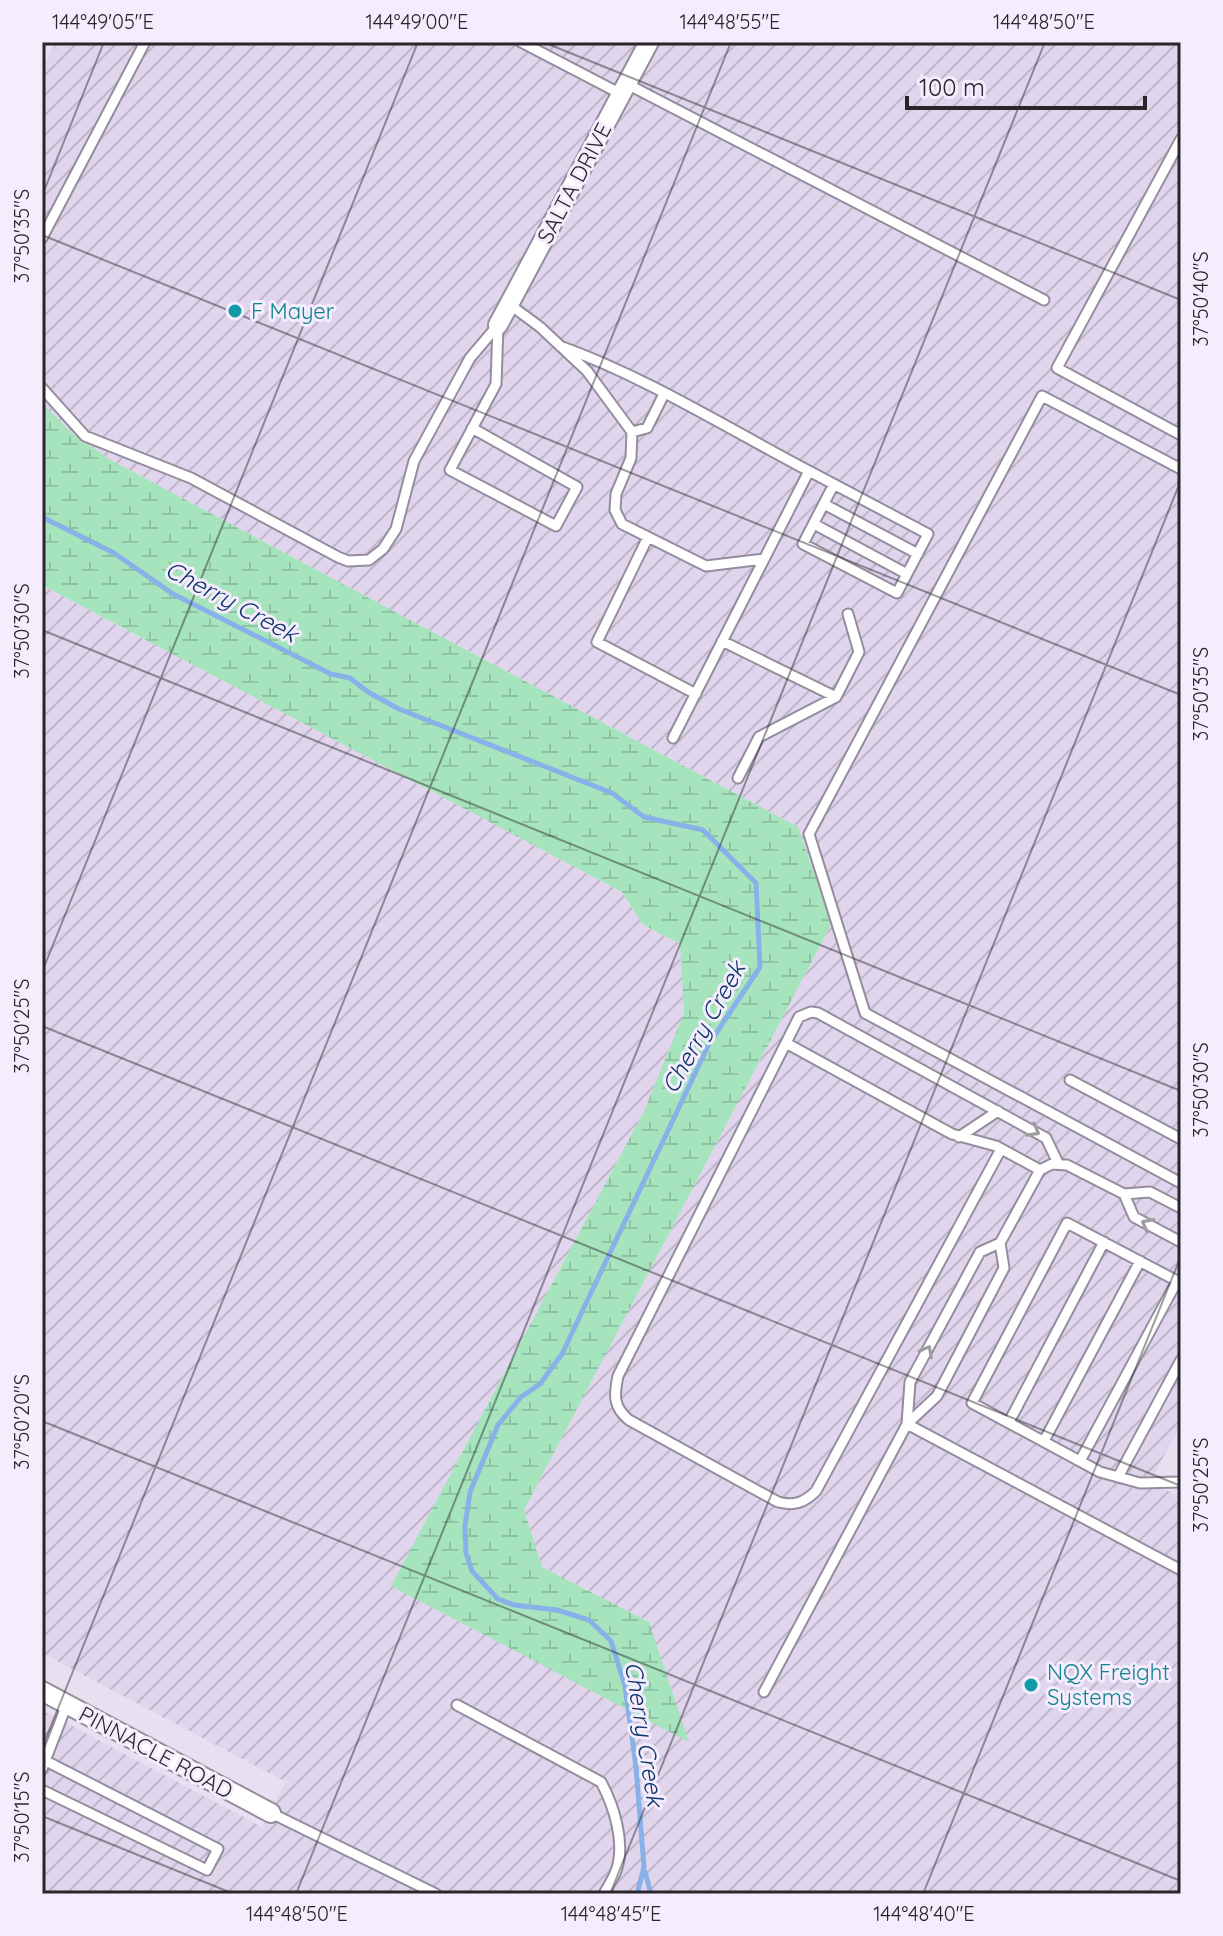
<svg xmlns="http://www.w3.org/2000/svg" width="1223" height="1936" font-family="Quicksand,sans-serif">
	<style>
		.industrial { fill: url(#industrial-furrows) }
		.wetland { fill: url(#wetland-marsh) }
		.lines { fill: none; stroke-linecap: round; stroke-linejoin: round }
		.stream { stroke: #88b1ea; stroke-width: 5 }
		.lane-casing { stroke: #948d9d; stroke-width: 13 }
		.street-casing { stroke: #948d9d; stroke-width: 22 }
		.lane { stroke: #fff; stroke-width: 9 }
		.street { stroke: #fff; stroke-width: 18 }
		.oneway { stroke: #9e9da0 }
		.ticks { fill: none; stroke: #28252b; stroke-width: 2; stroke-opacity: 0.45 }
		.culture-dot { fill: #0f9aa8; stroke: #f5edfe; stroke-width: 3 }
		.labels { text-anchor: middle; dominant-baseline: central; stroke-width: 6; stroke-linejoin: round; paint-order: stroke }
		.street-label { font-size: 22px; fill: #28252b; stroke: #f5edfe }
		.culture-label { font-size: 22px; fill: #0d838f; stroke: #f5edfe; text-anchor: start }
		.water-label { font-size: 24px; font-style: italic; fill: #0d3568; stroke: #f5edfe }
		.neatline { fill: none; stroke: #28252b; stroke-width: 3 }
		.ticks-label { font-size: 20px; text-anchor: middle; fill: #28252b }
	</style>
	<defs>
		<pattern id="industrial-furrows" width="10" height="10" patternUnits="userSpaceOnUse" patternTransform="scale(2)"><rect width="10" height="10" fill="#e0d5ed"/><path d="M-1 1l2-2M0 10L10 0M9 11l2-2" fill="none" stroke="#c0b7cb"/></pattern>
		<pattern id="wetland-marsh" width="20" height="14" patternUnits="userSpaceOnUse" patternTransform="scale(2)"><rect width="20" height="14" fill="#a6e4bd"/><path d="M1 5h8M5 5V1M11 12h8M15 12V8" fill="none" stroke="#8fc3a3"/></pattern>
	</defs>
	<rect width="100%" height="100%" fill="#e7e0f1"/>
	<!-- industrial -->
	<path class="industrial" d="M 56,42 L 1181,42 L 1181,1425 L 1150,1481 L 1181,1498 L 1181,1894 L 42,1894 L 42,1710 L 262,1827 L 286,1782 L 42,1653 L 42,585 L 622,892 L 642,924 L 680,944 L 684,1013 L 644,1111 L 391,1586 L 649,1622 L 542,1567 L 524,1510 L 832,923 L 798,827 L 109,459 L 73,434 L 42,403 L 42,68 Z"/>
	<!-- wetland -->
	<path class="wetland" d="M 42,403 L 73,434 L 109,459 L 798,827 L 832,923 L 524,1510 L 542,1567 L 649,1622 L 689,1742 L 391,1586 L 644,1111 L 684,1013 L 680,944 L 642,924 L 622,892 L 42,585 Z"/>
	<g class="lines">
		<!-- stream -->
		<path class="stream" d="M 42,517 L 114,553 L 173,594 L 331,674 L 350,678 L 368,692 L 399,709 L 612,793 L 644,817 L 703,830 L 756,883 L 760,967 L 709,1044 L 562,1354 L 540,1384 L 521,1397 L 498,1425 L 470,1492 L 465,1526 L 466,1553 L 472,1571 L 498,1599 L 514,1605 L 557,1610 L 589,1620 L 611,1641 L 625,1686 L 636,1767 L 644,1867 L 637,1894
			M 645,1872 L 651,1894"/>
		<defs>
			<path id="lane" d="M 521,42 L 621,94
				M 627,84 L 1044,300
				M 1181,139 L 1057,368 L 1181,435
				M 42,238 L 145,42
				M 509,304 L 540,327 L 587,371 L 632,432 L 631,458 L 616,494 L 615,510 L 622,524 L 706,566 L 764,559
				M 560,346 C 646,377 727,428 809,471 L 673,738
				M 42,388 L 85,436 L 191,478 L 338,557 L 348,561 L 369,560 L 383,549 L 396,529 L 414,461 L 470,358 L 498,325
				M 472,428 L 577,487 L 556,526 L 450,470 L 496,384 L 498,325
				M 632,432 L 647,428 L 664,394
				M 1181,469 L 1042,396 L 809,834 L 865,1013 L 1181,1183
				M 809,471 L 928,534 L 897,593 L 803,544 L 834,484
				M 824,504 L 918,554
				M 814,524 L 907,574
				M 648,537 L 597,642 L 696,694
				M 722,641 L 836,697
				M 738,778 L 759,737 L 836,697 L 859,652 L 848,614
				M 786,1043 L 952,1134 L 996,1146 L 1040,1170
				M 1070,1080 L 1181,1139
				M 959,1137 L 998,1111
				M 1001,1149 L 816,1491 C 804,1503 794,1506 778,1502 L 629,1420 C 613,1407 614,1395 618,1376 L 799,1017 L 811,1012 L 818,1013 L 1046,1138 L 1058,1163
				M 1124,1194 L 1134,1217 L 1181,1242
				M 1181,1283 L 1067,1223 L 972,1403 L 1100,1472 L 1140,1483 L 1181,1482
				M 1009,1422 L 1104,1242
				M 907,1424 L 937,1396 L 1004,1268 L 1000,1243 L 1040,1170 L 1052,1164 L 1067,1165 L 1124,1194 L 1150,1192 L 1181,1208
				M 907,1424 L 910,1382 L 980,1252 L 1000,1243
				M 1044,1441 L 1140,1261
				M 1080,1461 L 1177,1281
				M 1118,1477 L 1181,1360
				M 764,1692 L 907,1424 L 1181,1570
				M 457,1705 L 601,1782 C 614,1806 626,1844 616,1871 C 613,1879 608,1886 604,1894
				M 42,1769 L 67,1704
				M 42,1790 L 207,1870 L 218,1849 L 46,1761
				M 271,1813 L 436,1894"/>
			<path id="street" d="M 498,325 L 649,42
				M 42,1691 L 271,1813"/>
		</defs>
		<!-- lane casing -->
		<use href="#lane" class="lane-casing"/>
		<!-- street casing -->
		<use href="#street" class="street-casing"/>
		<!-- lane -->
		<use href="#lane" class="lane"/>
		<!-- street -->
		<use href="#street" class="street"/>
	</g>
	<!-- one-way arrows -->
	<defs><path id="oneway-chevron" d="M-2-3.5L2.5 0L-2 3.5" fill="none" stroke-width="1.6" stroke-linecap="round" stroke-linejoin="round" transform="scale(2)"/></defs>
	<g class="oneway">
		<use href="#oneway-chevron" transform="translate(1034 1131) rotate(29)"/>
		<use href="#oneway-chevron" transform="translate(1147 1224) rotate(-152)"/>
		<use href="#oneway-chevron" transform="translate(927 1351) rotate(-62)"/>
	</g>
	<!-- ticks -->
	<path class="ticks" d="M 543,42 L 1181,300M 42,196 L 104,42M 42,235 L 1181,695M 42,630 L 1181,1091M 42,972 L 418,42M 42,1026 L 1181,1486M 42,1421 L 1181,1881M 42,1748 L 731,42M 42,1816 L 234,1894M 296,1894 L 1045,42M 610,1894 L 1181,480M 923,1894 L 1181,1256"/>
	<!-- markers -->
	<g class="culture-dot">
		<circle cx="235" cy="311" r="8"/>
		<circle cx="1031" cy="1685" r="8"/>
	</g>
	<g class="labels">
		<!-- street labels -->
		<g class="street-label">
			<text transform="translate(574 183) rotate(-62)">SALTA DRIVE</text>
			<text transform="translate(156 1752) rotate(28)">PINNACLE ROAD</text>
		</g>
		<!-- culture labels -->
		<g class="culture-label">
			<text x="251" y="311">F Mayer</text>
			<text x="1047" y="1672">NQX Freight<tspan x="1047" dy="25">Systems</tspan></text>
		</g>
		<!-- water labels -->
		<g class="water-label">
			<text transform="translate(232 601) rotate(28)">Cherry Creek</text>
			<text transform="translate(703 1027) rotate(-61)">Cherry Creek</text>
			<text transform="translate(645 1734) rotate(81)">Cherry Creek</text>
		</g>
	</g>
	<!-- border -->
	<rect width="1223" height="1936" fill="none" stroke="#f5edfe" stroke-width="88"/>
	<!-- scale -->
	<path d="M907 96v12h238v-12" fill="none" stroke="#28252b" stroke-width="4"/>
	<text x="919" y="96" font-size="24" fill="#28252b" stroke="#f5edfe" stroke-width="6" paint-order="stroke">100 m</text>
	<rect x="44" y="44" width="1135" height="1848" class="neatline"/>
	<g class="ticks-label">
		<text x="103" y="29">144°49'05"E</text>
		<text x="417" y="29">144°49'00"E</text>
		<text x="730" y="29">144°48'55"E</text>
		<text x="1044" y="29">144°48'50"E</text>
		<text transform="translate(22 236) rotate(-90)" y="7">37°50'35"S</text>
		<text transform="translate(1201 299) rotate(-90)" y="7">37°50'40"S</text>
		<text transform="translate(22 631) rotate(-90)" y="7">37°50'30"S</text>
		<text transform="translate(1201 694) rotate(-90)" y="7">37°50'35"S</text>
		<text transform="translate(22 1026) rotate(-90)" y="7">37°50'25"S</text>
		<text transform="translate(1201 1090) rotate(-90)" y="7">37°50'30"S</text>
		<text transform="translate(22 1422) rotate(-90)" y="7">37°50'20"S</text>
		<text transform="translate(1201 1485) rotate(-90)" y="7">37°50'25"S</text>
		<text transform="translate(22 1817) rotate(-90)" y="7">37°50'15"S</text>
		<text x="297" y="1921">144°48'50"E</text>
		<text x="611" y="1921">144°48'45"E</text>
		<text x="924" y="1921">144°48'40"E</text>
	</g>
</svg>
